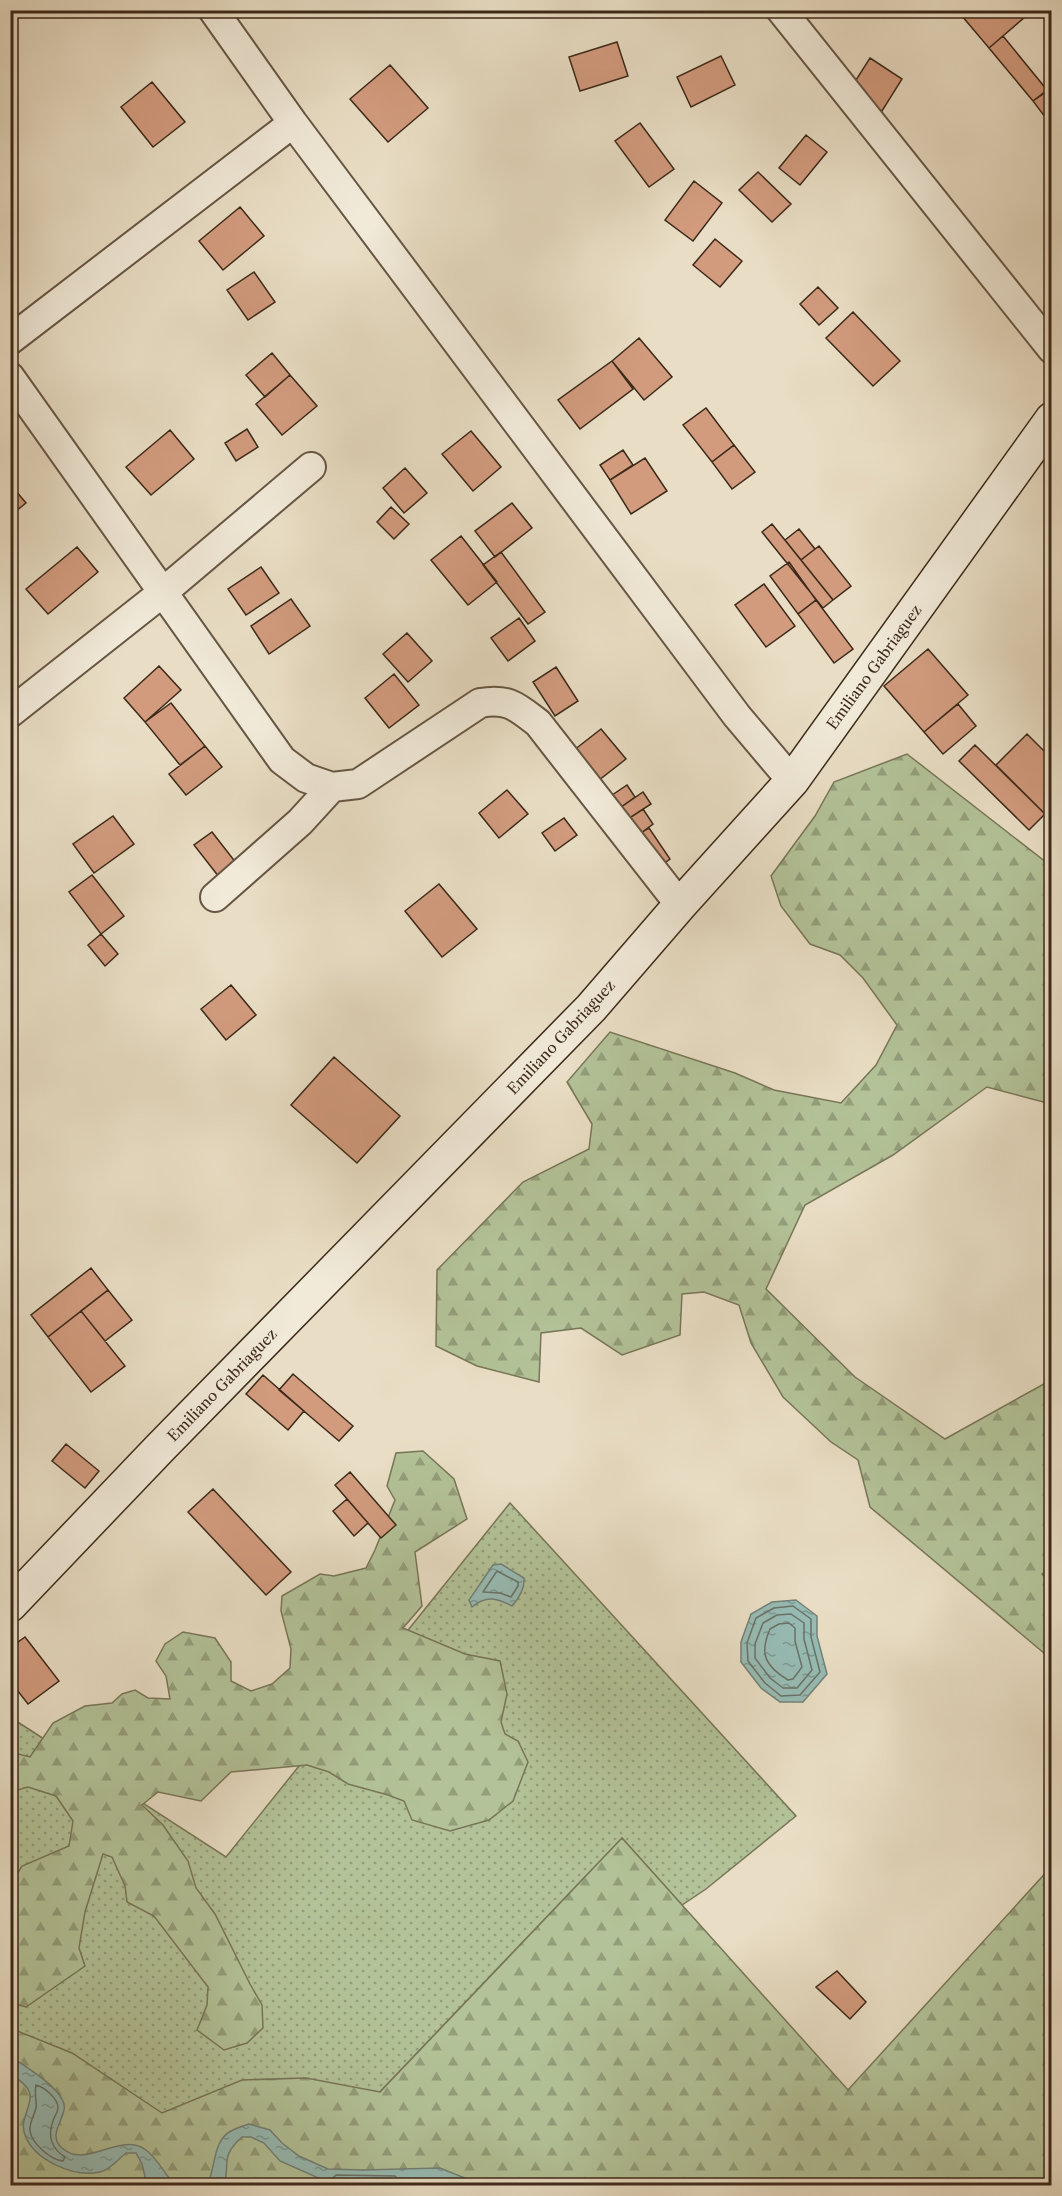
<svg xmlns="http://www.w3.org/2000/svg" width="1062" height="2196" font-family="'Libre Caslon Text',serif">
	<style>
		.grass { fill: url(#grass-dots); stroke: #787658; stroke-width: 1.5 }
		.forest { fill: url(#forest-firs); stroke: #787658; stroke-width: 1.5 }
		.water { fill: url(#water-ripples); stroke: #738177; stroke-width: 1.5 }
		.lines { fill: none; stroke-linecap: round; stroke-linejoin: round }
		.shore { stroke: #6a7267; stroke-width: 1.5 }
		.building { fill: #d29b7e; stroke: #3c2919; stroke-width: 1.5 }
		.minor-casing { stroke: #675644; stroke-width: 32 }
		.secondary-casing { stroke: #3c2919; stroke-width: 36 }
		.minor { stroke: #f1ead9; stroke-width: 28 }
		.secondary { stroke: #f1ead9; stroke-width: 33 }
		.labels { text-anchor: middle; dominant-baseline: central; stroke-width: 6; stroke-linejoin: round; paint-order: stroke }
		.street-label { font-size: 15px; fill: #3c2919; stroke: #f1ead9 }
	</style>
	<defs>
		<pattern id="grass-dots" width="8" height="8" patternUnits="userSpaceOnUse" patternTransform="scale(1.5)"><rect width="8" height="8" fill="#b3c298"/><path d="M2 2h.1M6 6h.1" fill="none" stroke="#939e7b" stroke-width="1.8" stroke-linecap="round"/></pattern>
		<pattern id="forest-firs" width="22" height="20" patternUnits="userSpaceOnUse" patternTransform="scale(1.5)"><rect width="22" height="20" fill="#b3c298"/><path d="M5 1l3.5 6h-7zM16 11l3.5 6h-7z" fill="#939e7b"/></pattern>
		<pattern id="water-ripples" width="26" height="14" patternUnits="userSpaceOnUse" patternTransform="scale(1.5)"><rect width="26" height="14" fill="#97bcb5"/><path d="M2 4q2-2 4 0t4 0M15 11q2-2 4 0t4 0" fill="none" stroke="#7c9992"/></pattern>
	</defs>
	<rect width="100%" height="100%" fill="#e9dec5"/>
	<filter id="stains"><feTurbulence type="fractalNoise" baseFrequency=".00333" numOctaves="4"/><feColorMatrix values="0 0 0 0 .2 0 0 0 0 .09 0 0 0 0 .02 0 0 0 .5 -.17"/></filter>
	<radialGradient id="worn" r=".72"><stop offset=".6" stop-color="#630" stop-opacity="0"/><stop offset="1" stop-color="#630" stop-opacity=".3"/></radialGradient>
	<!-- grass -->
	<path class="grass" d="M 510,1503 L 796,1816 L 706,1889 L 682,1905 L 622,1838 L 291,2185 L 11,2121 L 10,1717 L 226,1857 Z"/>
	<!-- forest -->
	<path class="forest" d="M 907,754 L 1051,866 L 1051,1104 L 987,1087 L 893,1155 L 805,1205 L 766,1289 L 855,1377 L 945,1439 L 1051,1380 L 1052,1566 L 1042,1574 L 1051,1583 L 1051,1659 L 870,1507 L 858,1460 L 831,1442 L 783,1397 L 751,1343 L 739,1305 L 704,1292 L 682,1294 L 680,1335 L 622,1355 L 581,1328 L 541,1333 L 539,1382 L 477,1366 L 436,1346 L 437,1270 L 523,1182 L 589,1149 L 592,1124 L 567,1082 L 610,1032 L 735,1073 L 774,1090 L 841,1103 L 876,1065 L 897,1025 L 863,978 L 840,955 L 810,944 L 781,906 L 771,876 L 815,816 L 834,782 Z
		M 423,1451 L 454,1479 L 467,1519 L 415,1552 L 422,1606 L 403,1628 L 465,1654 L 500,1661 L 507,1694 L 501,1722 L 505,1734 L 518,1741 L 528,1762 L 513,1801 L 489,1820 L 450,1831 L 412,1820 L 404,1801 L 388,1795 L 348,1784 L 329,1772 L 307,1765 L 231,1772 L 201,1801 L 158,1792 L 142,1805 L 163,1825 L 188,1861 L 196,1888 L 215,1914 L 250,1984 L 262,2005 L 263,2028 L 247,2043 L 224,2050 L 197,2030 L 207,2005 L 208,1987 L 154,1916 L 127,1902 L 125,1886 L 112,1857 L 103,1854 L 85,1912 L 79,1948 L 85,1966 L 26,2007 L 11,2003 L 11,1884 L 22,1866 L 69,1846 L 73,1821 L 56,1796 L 28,1787 L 11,1792 L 10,1752 L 30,1757 L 53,1723 L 85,1706 L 112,1703 L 122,1694 L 135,1690 L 148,1698 L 170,1699 L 166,1676 L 156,1661 L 165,1644 L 183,1632 L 215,1638 L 231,1662 L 231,1681 L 251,1691 L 272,1684 L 290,1668 L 291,1649 L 281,1611 L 282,1596 L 320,1574 L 334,1576 L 366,1568 L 375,1550 L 395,1500 L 387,1486 L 396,1453 Z
		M 622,1838 L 848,2090 L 1051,1867 L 1051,2185 L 27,2185 L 11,2173 L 10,2028 L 72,2053 L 162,2113 L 242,2080 L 306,2078 L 380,2092 Z"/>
	<!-- water -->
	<path class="water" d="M 501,1564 L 524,1578 C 525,1589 519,1598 512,1606 C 497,1598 486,1595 472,1607 L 469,1600 L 493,1565 Z
		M 796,1600 L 817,1616 L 817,1636 L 827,1674 L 803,1702 L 780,1702 L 761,1688 L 741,1662 L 741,1642 L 751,1614 L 772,1602 Z
		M 11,2057 C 25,2066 56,2085 63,2101 C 70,2116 45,2133 62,2148 C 86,2170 120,2131 146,2150 C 158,2159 165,2175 175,2185 L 147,2185 L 142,2164 L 136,2153 L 126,2153 C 118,2159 110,2170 100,2172 C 74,2178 34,2160 25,2135 C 16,2111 50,2096 11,2075 Z
		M 249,2124 L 270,2130 L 282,2143 L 299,2156 L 328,2169 L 363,2170 L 440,2168 L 482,2185 L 455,2185 L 440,2179 L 380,2186 L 334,2185 L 280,2161 L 264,2143 L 251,2137 L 242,2137 C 219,2158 231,2162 224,2185 L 207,2185 C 216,2169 212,2141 231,2131 C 236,2128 243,2126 249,2124 Z"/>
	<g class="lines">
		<!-- shore -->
		<path class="shore" d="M 497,1571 L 518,1582 L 518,1586 L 511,1597 L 500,1593 L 483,1592 Z
			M 793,1606 L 811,1619 L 811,1637 L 820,1672 L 800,1695 L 781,1696 L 765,1683 L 748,1661 L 747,1643 L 756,1618 L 774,1608 Z
			M 791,1614 L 804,1623 L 804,1639 L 812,1670 L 797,1688 L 783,1688 L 770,1678 L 755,1658 L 755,1644 L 763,1623 L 777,1615 Z
			M 789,1623 L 795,1628 L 795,1641 L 802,1667 L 793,1679 L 788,1680 C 765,1666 759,1654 770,1629 L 779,1624 Z
			M 36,2085 C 44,2087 58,2098 58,2108 C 58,2113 54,2116 53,2121 C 47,2136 52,2149 65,2157 L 63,2161 C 51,2160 32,2144 30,2131 C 29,2123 34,2116 36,2108 C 37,2101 34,2092 36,2085 Z
			M 334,2186 L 333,2178 L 336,2175 L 395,2176 L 397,2178 L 396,2186"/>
	</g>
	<!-- building -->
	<path class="building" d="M 969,10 L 1033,10 L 989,48 L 962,16 Z
		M 1003,36 L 1047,90 L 1033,101 L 989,48 Z
		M 617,42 L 628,76 L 580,91 L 569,57 Z
		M 721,56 L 735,85 L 691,107 L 677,77 Z
		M 870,58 L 902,79 L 882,111 L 849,91 Z
		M 390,65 L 428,108 L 388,142 L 350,99 Z
		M 152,82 L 185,122 L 153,147 L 121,107 Z
		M 1052,88 L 1052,118 L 1048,121 L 1033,101 Z
		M 640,123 L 674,169 L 649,187 L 615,141 Z
		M 806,135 L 827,152 L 800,185 L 779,168 Z
		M 758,172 L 791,204 L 772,222 L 739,190 Z
		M 694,181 L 722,203 L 693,241 L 665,220 Z
		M 240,207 L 264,236 L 223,270 L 199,241 Z
		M 715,239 L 742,261 L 720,287 L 693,265 Z
		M 254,272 L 275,302 L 248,320 L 227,290 Z
		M 818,287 L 838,308 L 819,325 L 800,304 Z
		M 853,312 L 900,361 L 873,386 L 826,338 Z
		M 639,338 L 672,377 L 644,400 L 612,361 Z
		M 272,353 L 290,375 L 265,397 L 246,375 Z
		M 612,361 L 633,389 L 580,429 L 558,400 Z
		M 290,375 L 317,406 L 282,435 L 256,404 Z
		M 706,408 L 734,445 L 712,462 L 683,425 Z
		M 247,429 L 258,447 L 236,461 L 225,443 Z
		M 170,430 L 194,459 L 151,495 L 126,467 Z
		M 471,431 L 501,467 L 473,491 L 442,454 Z
		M 734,445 L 755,472 L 732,489 L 712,462 Z
		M 623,450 L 633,465 L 610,480 L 600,465 Z
		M 645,458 L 667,491 L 631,514 L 610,480 Z
		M 405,468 L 427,493 L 404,513 L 383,488 Z
		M 10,484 L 26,503 L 10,516 Z
		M 512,503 L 532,528 L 495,557 L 475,531 Z
		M 391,507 L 409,524 L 394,539 L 377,522 Z
		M 772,524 L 833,600 L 823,608 L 762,532 Z
		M 799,529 L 815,549 L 801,560 L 785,540 Z
		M 461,536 L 497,582 L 468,605 L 431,560 Z
		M 819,546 L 851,586 L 833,600 L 801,560 Z
		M 77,547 L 98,572 L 48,614 L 26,589 Z
		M 501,552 L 545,612 L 528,624 L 483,565 Z
		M 789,562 L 816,600 L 798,614 L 770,576 Z
		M 261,567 L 279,593 L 246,615 L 228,589 Z
		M 764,584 L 795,626 L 766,647 L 735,605 Z
		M 291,599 L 310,626 L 269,654 L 251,626 Z
		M 816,600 L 853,649 L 834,663 L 798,614 Z
		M 519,618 L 535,641 L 508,661 L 491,638 Z
		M 407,633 L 432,661 L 408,682 L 383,654 Z
		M 928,649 L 968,695 L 924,732 L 884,686 Z
		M 159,666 L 181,690 L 145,722 L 124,698 Z
		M 556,667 L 578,701 L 555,716 L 533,682 Z
		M 394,674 L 419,705 L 389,728 L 365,698 Z
		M 171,703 L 205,746 L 180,765 L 145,722 Z
		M 958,704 L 976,726 L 943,754 L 924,732 Z
		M 601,729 L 626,759 L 594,784 L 569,754 Z
		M 1027,734 L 1052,759 L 1052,807 L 1045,814 L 996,765 Z
		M 975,745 L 1045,814 L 1029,830 L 959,761 Z
		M 205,746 L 222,767 L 186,795 L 169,774 Z
		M 627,785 L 635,797 L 614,812 L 605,800 Z
		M 507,790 L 528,814 L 499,838 L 479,813 Z
		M 643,792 L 651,804 L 622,823 L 614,812 Z
		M 643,809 L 653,824 L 633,839 L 622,823 Z
		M 113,816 L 134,844 L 94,873 L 73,844 Z
		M 564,818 L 577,835 L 555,851 L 542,833 Z
		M 649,828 L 670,859 L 658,868 L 635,836 Z
		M 212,832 L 237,864 L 219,877 L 194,845 Z
		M 92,875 L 124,916 L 101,934 L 69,892 Z
		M 439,884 L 477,929 L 442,957 L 405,911 Z
		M 101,934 L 118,954 L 105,966 L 88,945 Z
		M 231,985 L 256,1015 L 226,1040 L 201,1009 Z
		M 334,1057 L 400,1116 L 357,1163 L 291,1105 Z
		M 91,1268 L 108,1290 L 48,1337 L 31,1315 Z
		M 108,1290 L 132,1320 L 105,1341 L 81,1311 Z
		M 81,1311 L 125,1366 L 91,1392 L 48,1337 Z
		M 293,1374 L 353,1426 L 339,1441 L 279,1390 Z
		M 263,1375 L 304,1411 L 288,1430 L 246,1394 Z
		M 66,1444 L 99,1471 L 85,1488 L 52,1461 Z
		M 350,1472 L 396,1525 L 381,1538 L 335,1485 Z
		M 213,1489 L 291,1572 L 266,1595 L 188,1512 Z
		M 347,1499 L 368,1523 L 354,1536 L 333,1511 Z
		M 25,1637 L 59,1681 L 28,1704 L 10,1681 L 10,1648 Z
		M 837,1971 L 866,2002 L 850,2019 L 816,1987 Z"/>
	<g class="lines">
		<defs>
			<path id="minor" d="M 213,10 L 293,123 L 737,716 L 792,781
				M 781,10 L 1052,349
				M 10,340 L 293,123
				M 10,377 L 282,760 L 306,778 L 332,787 L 358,784 L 480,703 C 508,698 516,706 538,723 L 680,905
				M 10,713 L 162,593 L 311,467
				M 215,897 L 300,822 L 332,787"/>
			<path id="secondary" d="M 10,1605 L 160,1448 L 591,1008 L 680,905 L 792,781 L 1052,419"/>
		</defs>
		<!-- minor casing -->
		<use href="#minor" class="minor-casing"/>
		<!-- secondary casing -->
		<use href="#secondary" class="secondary-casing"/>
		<!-- minor -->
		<use href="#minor" class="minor"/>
		<!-- secondary -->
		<use href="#secondary" class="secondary"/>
	</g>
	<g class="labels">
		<!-- street labels -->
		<g class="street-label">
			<text transform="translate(874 667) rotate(-54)">Emiliano Gabriaguez</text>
			<text transform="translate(561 1037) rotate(-47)">Emiliano Gabriaguez</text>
			<text transform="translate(222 1385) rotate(-46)">Emiliano Gabriaguez</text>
		</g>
	</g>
	<!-- margin -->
	<rect width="1062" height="2196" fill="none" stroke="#e9dec5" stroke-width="36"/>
	<rect x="12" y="12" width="1038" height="2172" fill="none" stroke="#3c2919" stroke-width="3"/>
	<rect x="18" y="18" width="1026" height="2160" fill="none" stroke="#3c2919" stroke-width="1.5"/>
	<rect width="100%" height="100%" filter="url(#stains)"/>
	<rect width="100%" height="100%" fill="url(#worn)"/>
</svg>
